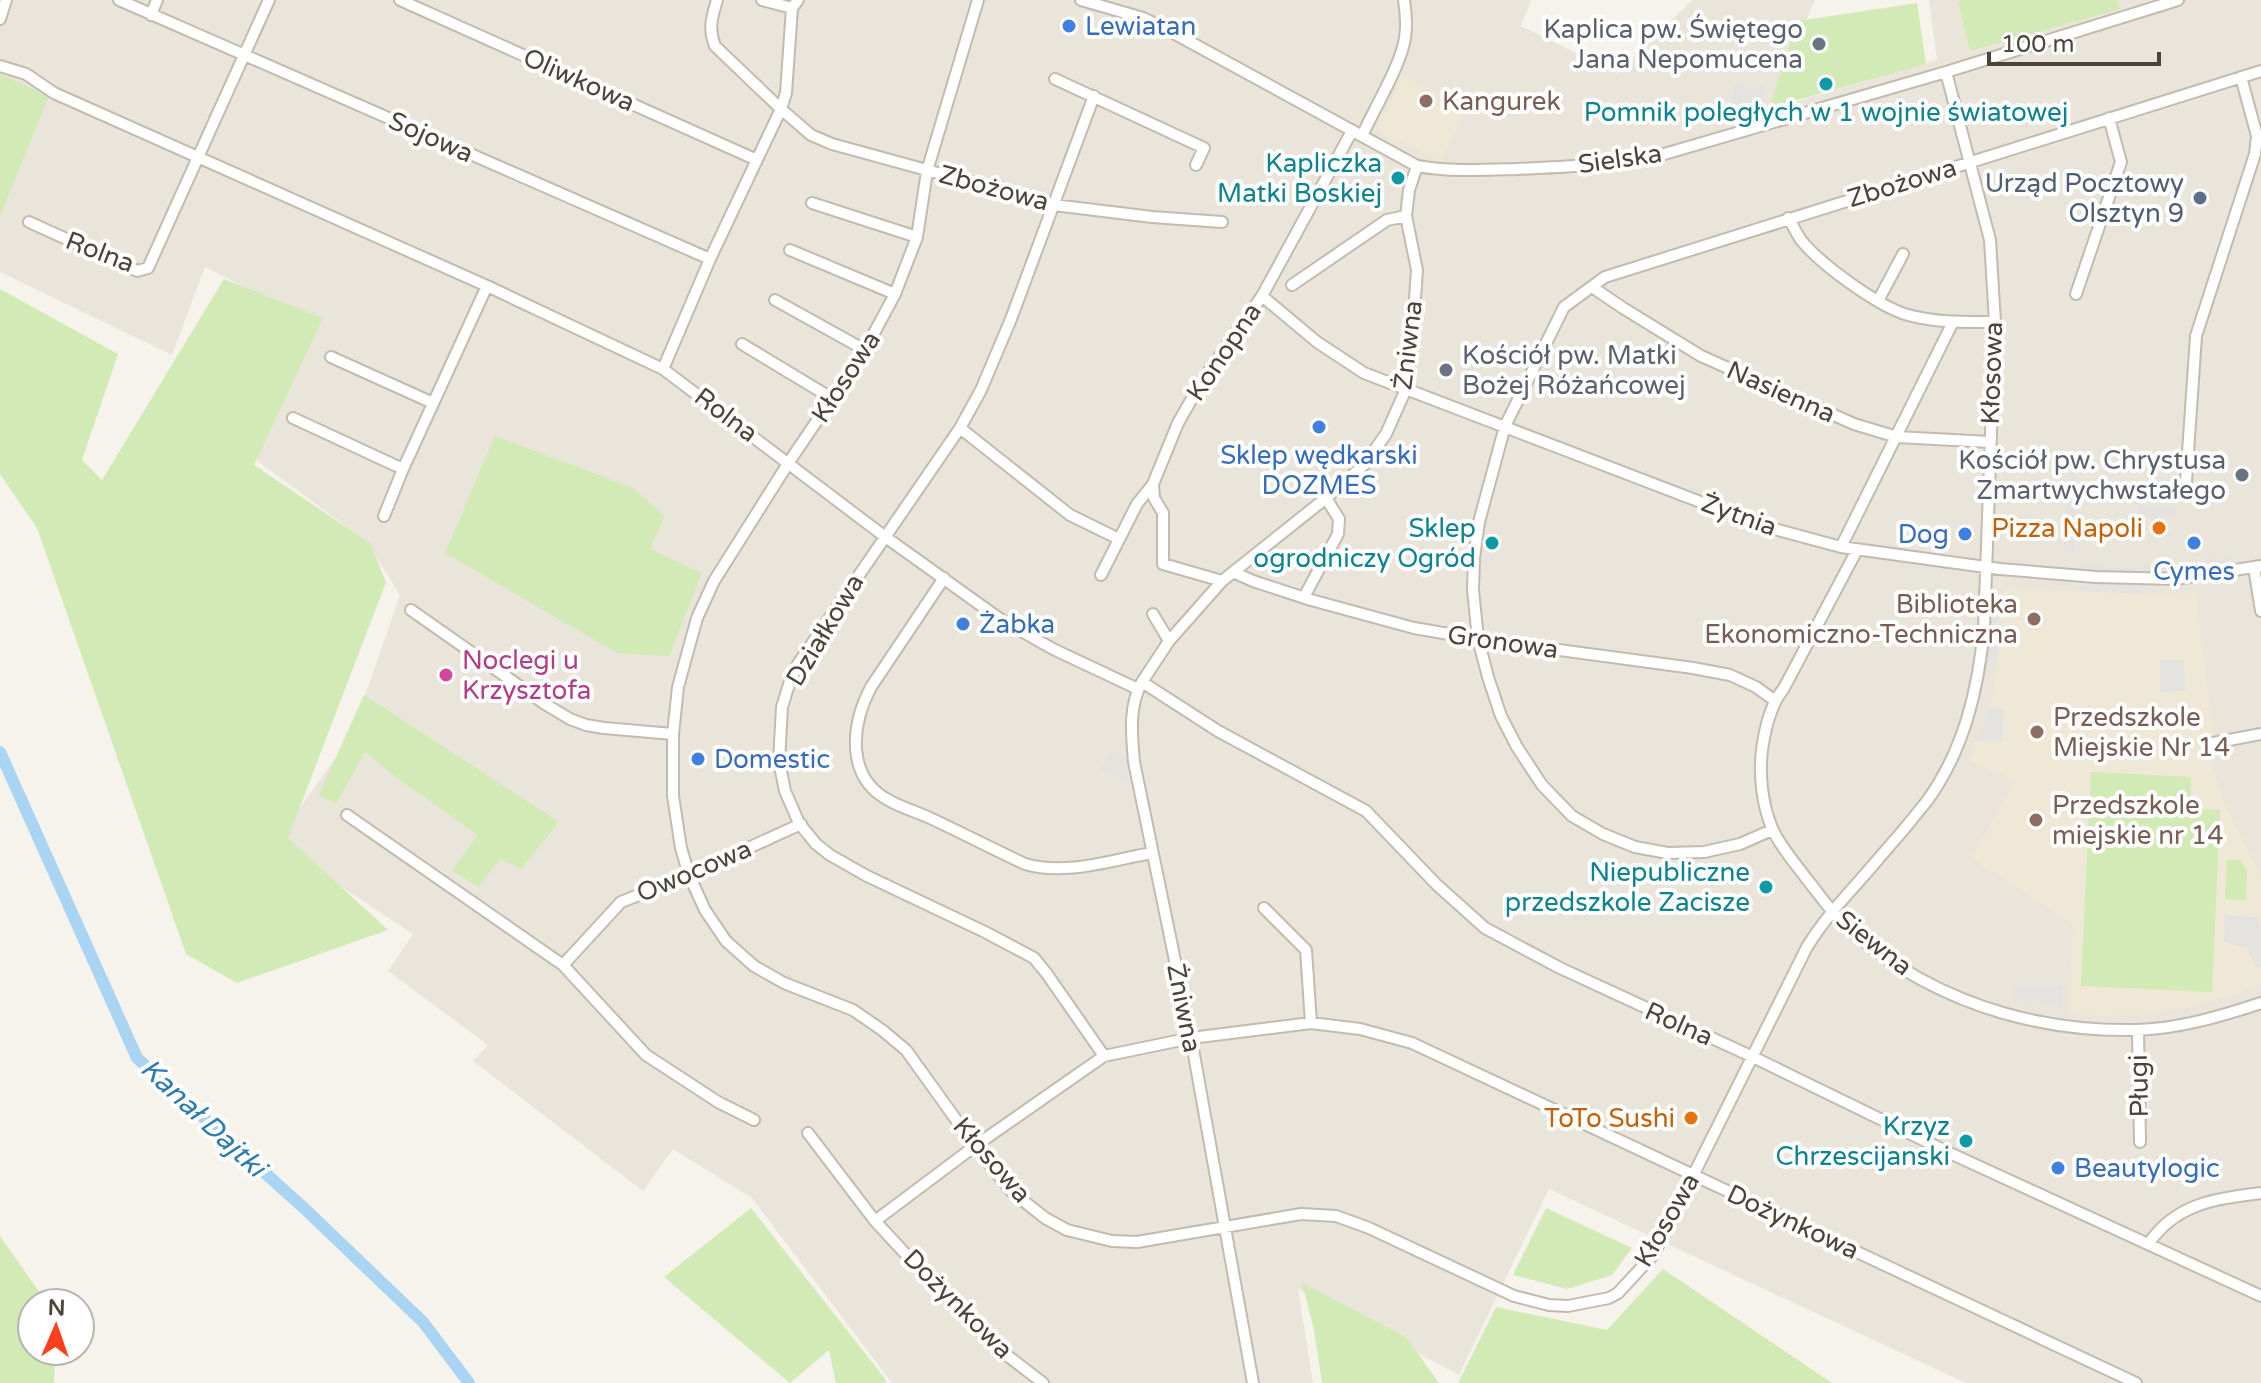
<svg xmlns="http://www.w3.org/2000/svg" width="2261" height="1383" font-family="'Varela Round',sans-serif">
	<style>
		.residential { fill: #eae5da }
		.education { fill: #efe8d6 }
		.green { fill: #d2eab5 }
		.parking { fill: #e5e3e0 }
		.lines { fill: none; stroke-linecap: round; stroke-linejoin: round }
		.canal { stroke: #a9d4f2; stroke-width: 12 }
		.minor-casing { stroke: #c2bbae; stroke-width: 14 }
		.minor { stroke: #fff; stroke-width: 10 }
		.shop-dot { fill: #3f7fe0; stroke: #fff; stroke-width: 3 }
		.worship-dot { fill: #6b7280; stroke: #fff; stroke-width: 3 }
		.culture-dot { fill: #0f9aa8; stroke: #fff; stroke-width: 3 }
		.education-dot { fill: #8d6e63; stroke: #fff; stroke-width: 3 }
		.service-dot { fill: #5c6f8a; stroke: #fff; stroke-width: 3 }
		.food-dot { fill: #e8710a; stroke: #fff; stroke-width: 3 }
		.hotel-dot { fill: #d1479c; stroke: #fff; stroke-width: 3 }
		.labels { text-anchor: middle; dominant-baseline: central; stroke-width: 8; stroke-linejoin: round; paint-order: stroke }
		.shop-label { font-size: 26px; fill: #366cbe; stroke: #fff; text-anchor: start }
		.worship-label { font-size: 26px; fill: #5b616d; stroke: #fff; text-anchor: end }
		.street-label { font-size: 26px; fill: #4b4439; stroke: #fff }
		.education-label { font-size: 26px; fill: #785e54; stroke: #fff; text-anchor: start }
		.culture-label { font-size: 26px; fill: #0d838f; stroke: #fff; text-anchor: end }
		.service-label { font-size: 26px; fill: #4e5e75; stroke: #fff; text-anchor: end }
		.food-label { font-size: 26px; fill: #c56008; stroke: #fff; text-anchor: end }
		.hotel-label { font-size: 26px; fill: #b23c85; stroke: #fff; text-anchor: start }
		.water-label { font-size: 28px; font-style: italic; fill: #2e7ab2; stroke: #fff }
	</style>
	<rect width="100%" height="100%" fill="#f6f3ec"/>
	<!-- residential -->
	<path class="residential" d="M 0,0 L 1531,0 L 1521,26 L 1617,73 L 1692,0 L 1815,0 L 1768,110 L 1937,60 L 1929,0 L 2261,0 L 2261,1383 L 1966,1383 L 1549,1189 L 1459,1375 L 1298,1289 L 1313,1383 L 892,1383 L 752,1198 L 673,1149 L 643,1191 L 473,1061 L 488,1045 L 388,971 L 413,934 L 275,843 L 351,736 L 400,595 L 366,541 L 256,460 L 304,317 L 205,267 L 172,355 L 0,272 Z"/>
	<!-- education -->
	<path class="education" d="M 1402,77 L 1467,105 L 1441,161 L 1377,131 Z
		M 2003,588 L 2163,595 L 2196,592 L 2213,736 L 2203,736 L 2203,753 L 2209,755 L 2223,800 L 2261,876 L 2261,984 L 2240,993 L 2191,1007 L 2145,1014 L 2100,1016 L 2069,1013 L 2073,925 L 1971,858 L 2016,781 L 1969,760 L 1990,709 L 1999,655 Z"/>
	<!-- green -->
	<path class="green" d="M 1962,0 L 2117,0 L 2120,9 L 1970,51 L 1958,1 Z
		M 1917,3 L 1926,64 L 1769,108 L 1798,21 Z
		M 0,74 L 49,96 L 0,216 Z
		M 224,279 L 323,318 L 254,465 L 370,543 L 386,582 L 288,838 L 388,930 L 237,983 L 186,954 L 37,528 L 0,474 L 0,289 L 118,354 L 82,460 L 102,480 Z
		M 495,436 L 633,488 L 665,516 L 650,549 L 702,573 L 669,656 L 617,653 L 445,553 Z
		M 364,695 L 559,822 L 521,869 L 500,859 L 478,887 L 452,870 L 478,835 L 397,778 L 365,752 L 336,804 L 319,795 Z
		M 2091,772 L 2191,777 L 2190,809 L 2220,810 L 2212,992 L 2081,986 Z
		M 2227,860 L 2240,860 L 2247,871 L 2246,900 L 2225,899 Z
		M 751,1208 L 886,1380 L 885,1383 L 836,1383 L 829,1350 L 790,1383 L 664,1277 Z
		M 1546,1208 L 1632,1248 L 1612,1275 L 1567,1289 L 1513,1275 Z
		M 0,1236 L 47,1303 L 32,1303 L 32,1351 L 55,1351 L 54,1383 L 0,1383 Z
		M 1663,1269 L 1832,1383 L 1458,1383 L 1496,1307 L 1607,1330 Z
		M 1302,1283 L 1406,1337 L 1439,1383 L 1322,1383 L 1314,1330 Z"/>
	<!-- parking -->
	<path class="parking" d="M 1734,84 L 1765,85 L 1761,109 L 1730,117 Z
		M 2068,473 L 2078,473 L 2075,553 L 2064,553 Z
		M 2137,505 L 2177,506 L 2177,518 L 2137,516 Z
		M 2232,555 L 2233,565 L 2187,573 L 2185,563 Z
		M 2080,564 L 2178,565 L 2178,573 L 2080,572 Z
		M 2079,581 L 2147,584 L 2147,594 L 2079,591 Z
		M 1991,606 L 2000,607 L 1995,664 L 1986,663 Z
		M 2160,660 L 2184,660 L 2185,691 L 2160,692 Z
		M 1990,709 L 2004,709 L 2003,742 L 1976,741 Z
		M 1111,751 L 1127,756 L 1130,784 L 1100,769 Z
		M 2225,915 L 2257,917 L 2261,926 L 2261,966 L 2256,969 L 2247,948 L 2224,942 Z
		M 2015,985 L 2063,986 L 2063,1009 L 2015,999 Z"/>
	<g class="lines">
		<!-- canal -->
		<path class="canal" d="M 0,752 L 137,1058 L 305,1209 L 423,1322 L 469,1383"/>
		<defs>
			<path id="minor" d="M 119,0 L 710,259
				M 400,0 L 757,160
				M 762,0 L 792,8
				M 798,0 L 792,8 L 786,93 L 781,109 L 811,135 L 832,144 L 1054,205 L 1152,217 L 1222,222
				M 978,0 L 927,171 L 917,237 L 895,294 L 865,350 L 789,462 L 714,581 L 697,618 L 678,687 L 673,734 L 673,796 L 681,848 L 689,875 L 705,910 L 726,941 L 754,966 L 784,983 L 853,1010 L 882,1030 L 906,1050 L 975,1146 L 1011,1191 L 1045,1218 L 1067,1230 L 1112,1241 L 1137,1242 L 1301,1214 L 1336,1216 L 1369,1228 L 1514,1296 L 1549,1305 L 1568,1306 L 1609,1298 L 1618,1293 L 1654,1254 L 1807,947 C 1827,914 1855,887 1880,857 C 1896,839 1912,820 1927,801 C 1964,750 1978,690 1984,629 L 1995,322 L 1990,240 L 1946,72
				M 1081,0 L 1143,18 L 1168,30 L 1417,166 C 1450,172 1484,170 1517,169 C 1563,167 1608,165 1654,157 L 1946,72 L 2178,0
				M 151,15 L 157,0
				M 0,19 L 6,0
				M 0,66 L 26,74 L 54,93 L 487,286 L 663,369 L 884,536 L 1000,619 L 1053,649 L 1138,689
				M 1055,79 L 1204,148 L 1196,165
				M 1094,96 L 1011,319 L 981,390 L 960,428 L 798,664 L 790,681 L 782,707 L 779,761 L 785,791 L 799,823 L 816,844 L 830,855 L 867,876 L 985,932 L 1034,958 L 1047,974 L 1104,1056
				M 1362,136 C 1374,109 1401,65 1405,38 C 1407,25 1406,13 1404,0
				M 812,203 L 917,237
				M 1788,218 C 1793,225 1796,233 1801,240 C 1820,264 1879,307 1908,315 C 1937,323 1966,322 1995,322
				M 29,222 L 137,271 L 148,268 L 269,0
				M 790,250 L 895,294
				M 1292,285 L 1387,220 L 1406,216
				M 1592,287 L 1623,308 L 1701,356 L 1854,424 L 1897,437 L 1990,442
				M 2076,294 L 2121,162 L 2109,118
				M 1262,296 L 1317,342 L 1364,373 L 1763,526 L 1841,547 L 2000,569 L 2096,577 L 2176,579 L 2261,566
				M 775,300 L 865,350
				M 1878,301 L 1903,254
				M 742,344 L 833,399
				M 331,357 L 433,403
				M 663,369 L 710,259 L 781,109 L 715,46 C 708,28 712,17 717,0
				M 293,418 L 403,469
				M 960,428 L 1070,515 L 1119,539
				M 1153,484 L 1154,498 L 1163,513 L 1163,564 L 1222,581
				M 2185,496 L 2196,336 L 2255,154 L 2257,136 L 2241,77
				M 384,516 L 403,469 L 487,286
				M 1841,547 L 1953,322
				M 1857,550 L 1784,688 C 1770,705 1765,728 1762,750 C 1759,775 1762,804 1772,828 C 1779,845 1795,863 1806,878 C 1819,894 1830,911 1845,925 C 1888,966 1947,997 2003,1013 C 2045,1025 2093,1031 2136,1030 C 2178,1029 2222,1016 2261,1003
				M 2254,567 L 2261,611
				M 1233,572 L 1253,581 L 1311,600 L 1414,628 L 1478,639 L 1693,668 L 1730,675 L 1756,687 L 1774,700
				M 1101,575 L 1137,504 L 1153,484 L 1178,423 L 1202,381 L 1262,296 L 1352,131
				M 944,578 L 871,687 C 851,725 845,778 890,801 C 903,808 917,812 930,818 C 962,833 993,849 1025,864 C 1066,876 1111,860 1152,853
				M 1304,597 L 1338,534 L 1339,519 L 1326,498
				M 411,610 L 545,704 L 570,719 L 586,725 L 604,728 L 673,734
				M 1153,614 L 1169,641
				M 1142,682 L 1218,731 L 1366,811 L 1437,885 L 1485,928 L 1560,968 L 1753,1057 L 1954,1155 L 2261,1296
				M 2208,744 L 2261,734
				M 347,815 L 563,965 L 646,1055 L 718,1102 L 754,1120
				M 1772,830 L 1740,844 L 1704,852 L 1668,853 L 1635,847 L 1603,834 L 1572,816 L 1542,785 L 1517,747 L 1501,716 L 1488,677 L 1478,639 L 1473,590 L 1474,558 L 1479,522 L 1505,426 L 1564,307 L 1605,277 L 2261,71
				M 1264,908 L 1306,950 L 1311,1023
				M 563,965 L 621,902 L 689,875 L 801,824
				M 2138,1030 L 2140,1142
				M 808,1133 L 875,1221 L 975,1146 L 1104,1056 L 1191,1038 L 1311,1023 L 1360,1029 L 1412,1043 L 2136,1383
				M 875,1221 L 939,1290 L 1000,1350 L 1043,1383
				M 2149,1243 C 2177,1203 2215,1199 2261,1193
				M 1253,1383 L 1191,1038 L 1134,762 C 1132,736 1128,707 1142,682 L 1169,641 L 1222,581 L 1326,498 L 1364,465 L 1386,434 L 1406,389 L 1411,354 L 1417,270 L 1406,216 L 1409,190 L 1417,166"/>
		</defs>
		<!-- minor casing -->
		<use href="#minor" class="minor-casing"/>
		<!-- minor -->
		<use href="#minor" class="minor"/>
	</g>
	<!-- markers -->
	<g class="shop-dot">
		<circle cx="1069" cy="26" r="8"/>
		<circle cx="1319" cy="427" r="8"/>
		<circle cx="1965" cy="534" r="8"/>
		<circle cx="2194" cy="543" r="8"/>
		<circle cx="963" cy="624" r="8"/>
		<circle cx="698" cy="759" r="8"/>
		<circle cx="2058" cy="1168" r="8"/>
	</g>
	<g class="worship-dot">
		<circle cx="1819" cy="44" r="8"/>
		<circle cx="1446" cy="370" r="8"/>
		<circle cx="2242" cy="475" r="8"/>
	</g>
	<g class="culture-dot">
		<circle cx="1826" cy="84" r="8"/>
		<circle cx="1398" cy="178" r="8"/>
		<circle cx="1492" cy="543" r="8"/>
		<circle cx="1766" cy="887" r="8"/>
		<circle cx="1966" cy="1141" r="8"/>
	</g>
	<g class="education-dot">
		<circle cx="1426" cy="101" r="8"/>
		<circle cx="2034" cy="619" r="8"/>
		<circle cx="2037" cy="732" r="8"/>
		<circle cx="2036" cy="820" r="8"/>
	</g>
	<circle class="service-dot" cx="2200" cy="198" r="8"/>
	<g class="food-dot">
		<circle cx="2159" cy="528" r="8"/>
		<circle cx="1691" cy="1118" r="8"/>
	</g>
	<circle class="hotel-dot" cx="446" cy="675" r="8"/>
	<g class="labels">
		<!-- shop labels -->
		<g class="shop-label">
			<text x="1085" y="26">Lewiatan</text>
			<text x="1319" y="455" text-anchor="middle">Sklep wędkarski<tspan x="1319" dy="30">DOZMES</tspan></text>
			<text x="1949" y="534" text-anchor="end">Dog</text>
			<text x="2194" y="571" text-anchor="middle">Cymes</text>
			<text x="979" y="624">Żabka</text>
			<text x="714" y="759">Domestic</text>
			<text x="2074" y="1168">Beautylogic</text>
		</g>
		<!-- worship labels -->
		<g class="worship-label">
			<text x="1803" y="29">Kaplica pw. Świętego<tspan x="1803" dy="30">Jana Nepomucena</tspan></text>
			<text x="1462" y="355" text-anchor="start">Kościół pw. Matki<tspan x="1462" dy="30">Bożej Różańcowej</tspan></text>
			<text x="2226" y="460">Kościół pw. Chrystusa<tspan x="2226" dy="30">Zmartwychwstałego</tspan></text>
		</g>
		<!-- street labels -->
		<g class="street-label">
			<text transform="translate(579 80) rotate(24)">Oliwkowa</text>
			<text transform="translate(431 137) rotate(24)">Sojowa</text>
			<text transform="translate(1620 159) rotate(-8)">Sielska</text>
			<text transform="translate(1902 183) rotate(-17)">Zbożowa</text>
			<text transform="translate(994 188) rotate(15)">Zbożowa</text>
			<text transform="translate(100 252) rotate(21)">Rolna</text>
			<text transform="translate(1408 345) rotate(-83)">Żniwna</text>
			<text transform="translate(1224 352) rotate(-56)">Konopna</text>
			<text transform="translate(1992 373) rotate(-88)">Kłosowa</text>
			<text transform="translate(846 377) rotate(-57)">Kłosowa</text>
			<text transform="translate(1781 392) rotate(24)">Nasienna</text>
			<text transform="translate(726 415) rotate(37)">Rolna</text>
			<text transform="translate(1739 515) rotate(20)">Żytnia</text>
			<text transform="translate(825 630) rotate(-59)">Działkowa</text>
			<text transform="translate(1503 642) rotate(8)">Gronowa</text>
			<text transform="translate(694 871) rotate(-23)">Owocowa</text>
			<text transform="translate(1874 943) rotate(38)">Siewna</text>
			<text transform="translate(1184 1008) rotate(79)">Żniwna</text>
			<text transform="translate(1679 1024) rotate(24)">Rolna</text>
			<text transform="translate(2139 1086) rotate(-91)">Pługi</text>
			<text transform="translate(992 1160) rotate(49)">Kłosowa</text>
			<text transform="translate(1667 1220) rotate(-60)">Kłosowa</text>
			<text transform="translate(1793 1222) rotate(25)">Dożynkowa</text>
			<text transform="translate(958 1304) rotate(45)">Dożynkowa</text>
		</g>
		<!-- education labels -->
		<g class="education-label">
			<text x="1442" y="101">Kangurek</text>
			<text x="2018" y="604" text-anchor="end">Biblioteka<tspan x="2018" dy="30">Ekonomiczno-Techniczna</tspan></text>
			<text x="2053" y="717">Przedszkole<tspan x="2053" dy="30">Miejskie Nr 14</tspan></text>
			<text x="2052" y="805">Przedszkole<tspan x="2052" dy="30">miejskie nr 14</tspan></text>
		</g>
		<!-- culture labels -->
		<g class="culture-label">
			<text x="1826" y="112" text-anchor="middle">Pomnik poległych w 1 wojnie światowej</text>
			<text x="1382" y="163">Kapliczka<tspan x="1382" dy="30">Matki Boskiej</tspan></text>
			<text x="1476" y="528">Sklep<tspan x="1476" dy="30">ogrodniczy Ogród</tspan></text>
			<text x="1750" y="872">Niepubliczne<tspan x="1750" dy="30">przedszkole Zacisze</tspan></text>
			<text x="1950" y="1126">Krzyz<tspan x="1950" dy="30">Chrzescijanski</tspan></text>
		</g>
		<!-- service labels -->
		<g class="service-label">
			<text x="2184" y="183">Urząd Pocztowy<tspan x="2184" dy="30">Olsztyn 9</tspan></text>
		</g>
		<!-- food labels -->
		<g class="food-label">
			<text x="2143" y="528">Pizza Napoli</text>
			<text x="1675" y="1118">ToTo Sushi</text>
		</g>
		<!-- hotel labels -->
		<g class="hotel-label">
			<text x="462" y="660">Noclegi u<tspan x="462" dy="30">Krzysztofa</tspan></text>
		</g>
		<!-- water labels -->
		<g class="water-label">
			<text transform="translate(203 1118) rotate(43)">Kanał Dajtki</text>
		</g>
	</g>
	<!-- north arrow -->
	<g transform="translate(56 1327) rotate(2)"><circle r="38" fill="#ffffff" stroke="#b7b4b0" stroke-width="2"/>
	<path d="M0-6L14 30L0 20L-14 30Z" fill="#fc3f1d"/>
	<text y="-12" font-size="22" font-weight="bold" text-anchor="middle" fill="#4b4439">N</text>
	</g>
	<!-- scale -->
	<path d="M1989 52v12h170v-12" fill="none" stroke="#4b4439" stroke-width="4"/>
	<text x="2001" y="52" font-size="24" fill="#4b4439" stroke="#ffffff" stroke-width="6" paint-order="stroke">100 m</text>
</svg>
